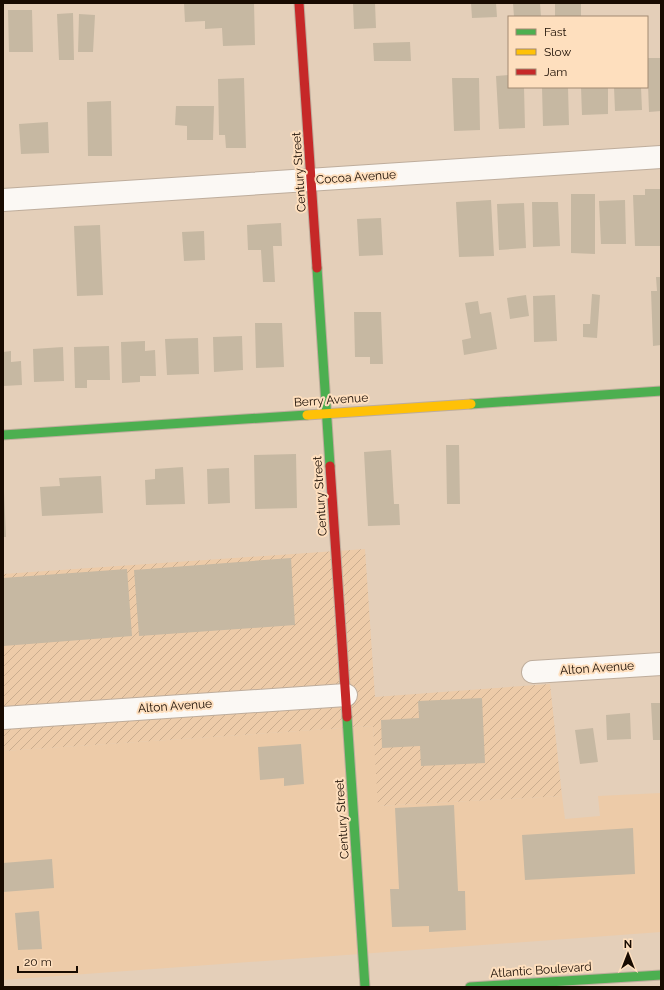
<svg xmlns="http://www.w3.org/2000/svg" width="664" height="990" font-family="Raleway,sans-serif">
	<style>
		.built { fill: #edcba8 }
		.industrial { fill: url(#industrial-furrows) }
		.building { fill: #c6b8a2 }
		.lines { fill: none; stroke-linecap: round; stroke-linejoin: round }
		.street-casing { stroke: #bead9c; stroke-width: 24 }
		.fast-casing { stroke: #bead9c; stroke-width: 11 }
		.slow-casing { stroke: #bead9c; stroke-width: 11 }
		.jam-casing { stroke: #bead9c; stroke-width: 11 }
		.street { stroke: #fbf8f4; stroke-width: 22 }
		.fast { stroke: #4caf50; stroke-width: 9 }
		.slow { stroke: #ffc107; stroke-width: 9 }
		.jam { stroke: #c62828; stroke-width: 9 }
		.labels { text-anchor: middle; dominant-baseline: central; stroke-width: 4; stroke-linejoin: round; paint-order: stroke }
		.street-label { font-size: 12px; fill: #180b01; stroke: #fedfbe }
	</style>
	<defs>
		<pattern id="industrial-furrows" width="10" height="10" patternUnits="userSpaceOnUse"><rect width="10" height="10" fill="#edcba8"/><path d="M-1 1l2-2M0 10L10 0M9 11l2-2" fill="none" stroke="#caad8f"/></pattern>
	</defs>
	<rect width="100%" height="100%" fill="#e4cfb9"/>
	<!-- built -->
	<path class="built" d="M 373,726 L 379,806 L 562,796 L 565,819 L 600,816 L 598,796 L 661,793 L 661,932 L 3,980 L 3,751 Z"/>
	<!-- industrial -->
	<path class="industrial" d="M 365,549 L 375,697 L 550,684 L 562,796 L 378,806 L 373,726 L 3,751 L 3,574 Z"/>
	<!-- building -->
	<path class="building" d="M 184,3 L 254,3 L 255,45 L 223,46 L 222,28 L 205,29 L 205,21 L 185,22 Z
		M 353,3 L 375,3 L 376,28 L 354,29 Z
		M 471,3 L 496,3 L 497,17 L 472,18 Z
		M 513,3 L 540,3 L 541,17 L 514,17 Z
		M 555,3 L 581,3 L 581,17 L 555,17 Z
		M 8,10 L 32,10 L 33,52 L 9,52 Z
		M 73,13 L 74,60 L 59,60 L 57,14 Z
		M 79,14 L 95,15 L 93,52 L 78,52 Z
		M 410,42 L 411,61 L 374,61 L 373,43 Z
		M 647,58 L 661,58 L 661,111 L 649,112 Z
		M 509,75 L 509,87 L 524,87 L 525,128 L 499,129 L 496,76 Z
		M 244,78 L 246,148 L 226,148 L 225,135 L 219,135 L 218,79 Z
		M 452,78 L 479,78 L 480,130 L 454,131 Z
		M 542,87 L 568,87 L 569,125 L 543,126 Z
		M 581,87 L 608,87 L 608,114 L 582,115 Z
		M 614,87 L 641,87 L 642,110 L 615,111 Z
		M 111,101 L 112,156 L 88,156 L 87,102 Z
		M 176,106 L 214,106 L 213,140 L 187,140 L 187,126 L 175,125 Z
		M 48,122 L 49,153 L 21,154 L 19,124 Z
		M 645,189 L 660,189 L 661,246 L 635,246 L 633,195 L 645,195 Z
		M 571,194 L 595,194 L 595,254 L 571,253 Z
		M 491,200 L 494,256 L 459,257 L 456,202 Z
		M 625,200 L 626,244 L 601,244 L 599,201 Z
		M 532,202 L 558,202 L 560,246 L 533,247 Z
		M 524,203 L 526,248 L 499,250 L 497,204 Z
		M 381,218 L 383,255 L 359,256 L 357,219 Z
		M 281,223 L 282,246 L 273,246 L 275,282 L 263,282 L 261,250 L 248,250 L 247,225 Z
		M 100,225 L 103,295 L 77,296 L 74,226 Z
		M 204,231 L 205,260 L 184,261 L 182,232 Z
		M 656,277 L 661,277 L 661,345 L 653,346 L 651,291 L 657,291 Z
		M 592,294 L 600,295 L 597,338 L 583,337 L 583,324 L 590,324 Z
		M 526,295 L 529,316 L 510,319 L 507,298 Z
		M 555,295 L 557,341 L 534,342 L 533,296 Z
		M 478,301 L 480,314 L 491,312 L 497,349 L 464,355 L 462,340 L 471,338 L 465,303 Z
		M 354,312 L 381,312 L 383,364 L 370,364 L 370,357 L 355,357 Z
		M 255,323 L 282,323 L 284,367 L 256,368 Z
		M 242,336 L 243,370 L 214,372 L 213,337 Z
		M 198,338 L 199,374 L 167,375 L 165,339 Z
		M 145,341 L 145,351 L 155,350 L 156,376 L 140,376 L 140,382 L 122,383 L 121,342 Z
		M 109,346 L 110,380 L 87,380 L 87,388 L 75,388 L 74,347 Z
		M 63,347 L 64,381 L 34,382 L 33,349 Z
		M 11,351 L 11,362 L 21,361 L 22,385 L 3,386 L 3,352 Z
		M 446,445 L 459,445 L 460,504 L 447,504 Z
		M 391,450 L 394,504 L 399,504 L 400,525 L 368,526 L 364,452 Z
		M 296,454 L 297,508 L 255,509 L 254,455 Z
		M 183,467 L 185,504 L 146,505 L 145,480 L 155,479 L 155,469 Z
		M 229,468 L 230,503 L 208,504 L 207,469 Z
		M 101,476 L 103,513 L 42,516 L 40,487 L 60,486 L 59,478 Z
		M 3,492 L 4,492 L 6,537 L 3,537 Z
		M 291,558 L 295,625 L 139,636 L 134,570 Z
		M 127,569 L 132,636 L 3,646 L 3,578 Z
		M 482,698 L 485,763 L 421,766 L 420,746 L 382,748 L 381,720 L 419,718 L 418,701 Z
		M 651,703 L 661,703 L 661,740 L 653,740 Z
		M 630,713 L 631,739 L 607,740 L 606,715 Z
		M 593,728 L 598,762 L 580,764 L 575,730 Z
		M 301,744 L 304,784 L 284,786 L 284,778 L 260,780 L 258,747 Z
		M 454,805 L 458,891 L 465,891 L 466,930 L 429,932 L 429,926 L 392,927 L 390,889 L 399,889 L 395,808 Z
		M 633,828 L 635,874 L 525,880 L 522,835 Z
		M 52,859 L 54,888 L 3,892 L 3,863 Z
		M 39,911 L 42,949 L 18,950 L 15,913 Z"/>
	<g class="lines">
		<defs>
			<path id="street" d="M 3,200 L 661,157
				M 533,672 L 661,664
				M 3,718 L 346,695"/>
			<path id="fast" d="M 317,268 L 330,466
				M 471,404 L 661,391
				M 3,435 L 307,415
				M 347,717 L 365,987
				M 470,987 L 661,975"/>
			<path id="slow" d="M 307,415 L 471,404"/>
			<path id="jam" d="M 299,3 L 317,268
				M 330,466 L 347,717"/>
		</defs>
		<!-- street casing -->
		<use href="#street" class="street-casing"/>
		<!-- fast casing -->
		<use href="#fast" class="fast-casing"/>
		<!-- slow casing -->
		<use href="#slow" class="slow-casing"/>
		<!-- jam casing -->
		<use href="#jam" class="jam-casing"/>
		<!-- street -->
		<use href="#street" class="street"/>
		<!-- fast -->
		<use href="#fast" class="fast"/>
		<!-- slow -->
		<use href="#slow" class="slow"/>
		<!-- jam -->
		<use href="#jam" class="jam"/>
	</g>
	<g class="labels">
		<!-- street labels -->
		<g class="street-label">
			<text transform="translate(299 172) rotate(-94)">Century Street</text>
			<text transform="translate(356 177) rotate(-4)">Cocoa Avenue</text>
			<text transform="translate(331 400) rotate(-4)">Berry Avenue</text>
			<text transform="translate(320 496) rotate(-94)">Century Street</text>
			<text transform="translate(597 668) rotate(-4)">Alton Avenue</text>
			<text transform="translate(175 706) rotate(-4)">Alton Avenue</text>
			<text transform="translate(342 819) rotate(-94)">Century Street</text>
			<text transform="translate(541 970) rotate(-4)">Atlantic Boulevard</text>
		</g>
	</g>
	<!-- border -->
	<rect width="664" height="990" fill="none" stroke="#180b01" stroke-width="8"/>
	<!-- legend -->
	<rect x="508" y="16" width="140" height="72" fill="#fedfbe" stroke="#a28a72"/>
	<rect x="516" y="29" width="20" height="6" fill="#4caf50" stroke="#a28a72"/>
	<text x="544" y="36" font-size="12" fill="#180b01">Fast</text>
	<rect x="516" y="49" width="20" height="6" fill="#ffc107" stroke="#a28a72"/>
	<text x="544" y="56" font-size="12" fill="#180b01">Slow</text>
	<rect x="516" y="69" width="20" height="6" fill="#c62828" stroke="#a28a72"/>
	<text x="544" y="76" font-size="12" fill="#180b01">Jam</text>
	<!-- north arrow -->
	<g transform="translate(628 954)" stroke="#fedfbe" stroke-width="3" paint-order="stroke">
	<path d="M0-3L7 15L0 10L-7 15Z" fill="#180b01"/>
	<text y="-6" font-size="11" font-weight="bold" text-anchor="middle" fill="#180b01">N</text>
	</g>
	<!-- scale -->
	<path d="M18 966v6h59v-6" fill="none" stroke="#180b01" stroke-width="2"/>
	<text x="24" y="966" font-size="12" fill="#180b01" stroke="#fedfbe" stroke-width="3" paint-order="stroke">20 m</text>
</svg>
